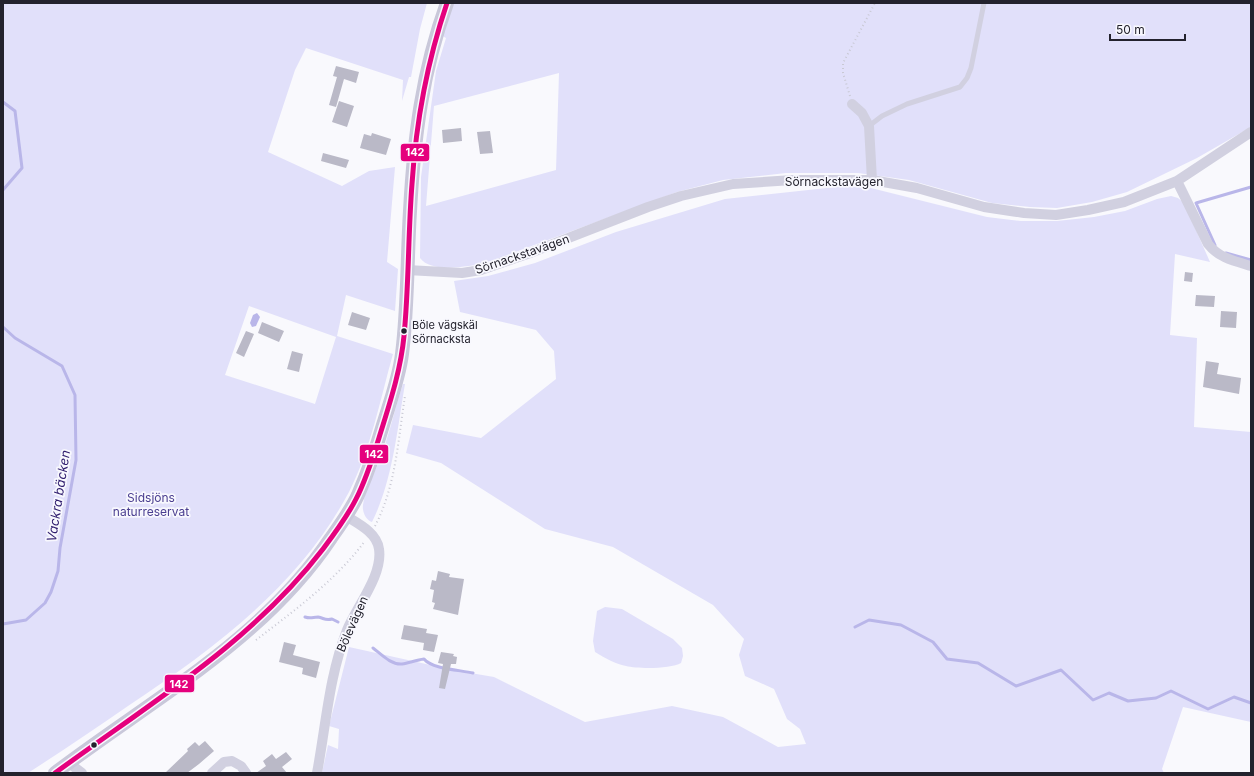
<svg xmlns="http://www.w3.org/2000/svg" width="1254" height="776" font-family="Inter,sans-serif">
	<style>
		.green { fill: #e1e0fa; fill-rule: evenodd }
		.water { fill: #b9b6e9 }
		.lines { fill: none; stroke-linecap: round; stroke-linejoin: round }
		.stream { stroke: #b9b6e9; stroke-width: 3 }
		.building { fill: #bab9c7 }
		.path { stroke: #c9c9d4; stroke-width: 2; stroke-dasharray: 1 3; stroke-linecap: butt }
		.service { stroke: #d1d0e0; stroke-width: 5 }
		.minor { stroke: #d1d0e0; stroke-width: 10 }
		.secondary { stroke: #c9c8da; stroke-width: 14 }
		.bus-1-casing { stroke: #f8f8fe; stroke-width: 8 }
		.bus-1 { stroke: #e5007d; stroke-width: 5 }
		.bus-dot { fill: #23222d; stroke: #f8f8fe; stroke-width: 1.5 }
		.labels { text-anchor: middle; dominant-baseline: central; stroke-width: 3.5; stroke-linejoin: round; paint-order: stroke }
		.bus-label { font-size: 11px; fill: #23222d; stroke: #f8f8fe; text-anchor: start }
		.street-label { font-size: 12px; fill: #23222d; stroke: #f8f8fe }
		.park-label { font-size: 12px; fill: #4a3e90; stroke: #f8f8fe }
		.water-label { font-size: 13px; font-style: italic; fill: #2f1d6e; stroke: #f8f8fe }
		.line-badge { stroke: #f8f8fe; stroke-width: 1.5 }
		.badge-label { font-size: 11px; text-anchor: middle; font-weight: bold; fill: #fff }
	</style>
	<rect width="100%" height="100%" fill="#f9f9fd"/>
	<!-- green -->
	<path class="green" d="M 3,3 L 427,3 L 420,29 L 411,77 L 409,77 L 402,101 L 403,80 L 306,48 L 295,70 L 268,152 L 342,186 L 369,171 L 395,167 L 387,262 L 398,269 L 395,311 L 346,295 L 337,336 L 393,354 C 380,400 371,449 349,492 C 299,586 215,648 128,706 C 95,729 62,751 28,773 L 3,773 ZM 249,306 L 336,337 L 315,404 L 225,375 Z
		M 454,3 L 1251,3 L 1251,127 L 1197,158 L 1127,192 L 1092,202 L 1057,208 L 1030,207 L 992,203 L 909,180 L 858,173 L 786,173 L 723,180 L 677,192 L 486,263 C 469,266 432,274 420,258 L 421,177 L 436,71 L 446,38 L 441,35 ZM 559,73 L 556,170 L 426,206 L 434,106 Z
		M 836,187 L 867,187 L 987,217 L 1021,221 L 1057,221 L 1094,217 L 1125,211 L 1157,199 L 1171,196 L 1178,198 L 1184,203 L 1210,262 L 1175,254 L 1170,335 L 1197,338 L 1194,427 L 1251,432 L 1251,722 L 1183,707 L 1162,769 L 1164,773 L 322,773 L 328,745 L 338,749 L 339,729 L 329,726 L 349,647 L 453,670 L 494,677 L 585,722 L 672,706 L 723,717 L 778,747 L 806,744 L 800,729 L 787,719 L 774,689 L 745,676 L 739,655 L 744,639 L 713,605 L 613,547 L 545,529 L 441,463 L 406,453 L 413,425 L 481,438 L 556,379 L 554,351 L 536,330 L 460,312 L 454,281 L 488,276 L 535,263 L 616,232 L 725,199 Z
		M 403,384 L 405,384 C 397,430 393,480 372,522 C 366,520 362,512 363,505 C 365,487 376,472 381,456 C 390,432 395,408 403,384 Z
		M 605,607 L 622,609 L 673,639 L 682,648 L 683,656 L 681,663 C 671,669 638,669 626,666 C 615,664 605,658 595,652 L 593,641 L 597,611 Z"/>
	<!-- water -->
	<path class="water" d="M 257,313 L 260,317 L 256,326 L 252,327 L 250,323 L 253,315 Z"/>
	<g class="lines">
		<!-- stream -->
		<path class="stream" d="M 3,102 L 15,111 L 22,168 L 3,190
			M 1215,245 L 1196,203 L 1251,187
			M 1226,253 L 1251,260
			M 3,327 L 15,338 L 62,366 L 75,395 L 76,460 L 60,548 L 58,571 L 51,592 L 45,603 L 26,620 L 3,624
			M 305,617 C 311,619 313,617 318,617 C 324,618 325,621 332,619 L 338,622
			M 855,627 L 869,620 L 901,625 L 933,642 L 947,659 L 978,663 L 1016,686 L 1061,670 L 1093,700 L 1109,693 L 1128,701 L 1156,698 L 1171,691 L 1208,709 L 1234,697 L 1251,703
			M 373,648 C 381,654 391,665 402,664 C 409,663 416,660 424,659 C 432,669 460,670 473,673"/>
	</g>
	<!-- building -->
	<path class="building" d="M 336,66 L 359,72 L 356,83 L 344,79 L 336,107 L 329,105 L 337,77 L 333,76 Z
		M 339,101 L 354,106 L 347,127 L 332,122 Z
		M 461,128 L 462,141 L 443,143 L 442,130 Z
		M 490,131 L 493,153 L 480,154 L 477,132 Z
		M 372,133 L 391,139 L 386,155 L 360,148 L 364,134 L 371,136 Z
		M 323,153 L 349,160 L 346,168 L 321,161 Z
		M 1185,272 L 1193,273 L 1192,282 L 1184,281 Z
		M 1196,295 L 1215,296 L 1214,307 L 1195,306 Z
		M 1221,311 L 1237,312 L 1236,328 L 1220,327 Z
		M 352,312 L 370,318 L 366,330 L 348,325 Z
		M 262,322 L 284,331 L 279,342 L 258,333 Z
		M 246,331 L 254,334 L 244,357 L 236,353 Z
		M 292,351 L 303,354 L 299,372 L 287,369 Z
		M 1206,361 L 1219,363 L 1217,374 L 1241,378 L 1239,394 L 1203,387 Z
		M 438,571 L 450,574 L 449,577 L 464,579 L 458,615 L 433,609 L 435,603 L 432,602 L 434,590 L 430,589 L 432,580 L 436,581 Z
		M 404,625 L 427,629 L 426,633 L 438,635 L 434,652 L 423,650 L 424,643 L 401,639 Z
		M 284,642 L 296,645 L 293,655 L 320,662 L 316,678 L 302,674 L 303,668 L 279,662 Z
		M 441,652 L 454,654 L 453,656 L 457,657 L 456,664 L 451,664 L 445,689 L 439,688 L 443,664 L 438,663 Z
		M 205,741 L 214,751 L 199,764 L 187,773 L 165,773 L 188,751 L 187,749 L 195,742 L 199,746 Z
		M 286,752 L 292,759 L 282,767 L 287,773 L 256,773 L 266,766 L 263,761 L 272,754 L 276,759 Z"/>
	<g class="lines">
		<!-- path -->
		<path class="path" d="M 850,96 L 843,73 L 843,63 L 875,3
			M 375,526 C 396,486 398,440 405,396
			M 256,640 C 295,610 335,581 365,541"/>
		<!-- service -->
		<path class="service" d="M 869,126 L 882,116 L 907,104 L 960,87 L 967,78 L 971,68 L 984,3"/>
		<!-- minor -->
		<path class="minor" d="M 852,104 L 862,113 L 869,126 L 872,180
			M 1177,181 L 1208,244 C 1219,258 1234,261 1251,266
			M 407,270 L 462,273 L 481,270 L 530,253 L 648,207 L 681,196 L 733,184 L 793,180 L 872,180 L 917,188 L 984,207 L 1024,213 L 1056,215 L 1088,210 L 1124,202 L 1177,181 L 1251,132
			M 69,763 L 82,773
			M 212,773 L 224,762 L 232,761 L 241,766 L 246,773
			M 317,773 C 326,725 329,676 347,630 C 357,606 383,575 379,549 C 377,533 359,524 346,516"/>
		<!-- secondary -->
		<path class="secondary" d="M 55,773 C 151,700 263,640 331,538 C 341,524 351,510 358,495 C 368,472 376,449 383,425 C 390,402 399,378 402,354 C 408,307 407,258 410,211 C 414,138 422,72 447,3"/>
		<defs>
			<path id="bus-1" d="M 55,773 C 149,704 251,643 323,549 C 335,533 347,517 356,499 C 368,476 375,450 383,425 C 392,396 401,367 404,336 C 409,285 408,234 412,184 C 416,122 427,62 447,3"/>
		</defs>
		<!-- bus-1 casing -->
		<use href="#bus-1" class="bus-1-casing"/>
		<!-- bus-1 -->
		<use href="#bus-1" class="bus-1"/>
	</g>
	<!-- markers -->
	<g class="bus-dot">
		<circle cx="404" cy="331" r="3.5"/>
		<circle cx="94" cy="745" r="3.5"/>
	</g>
	<g class="labels">
		<!-- bus labels -->
		<g class="bus-label">
			<text x="412" y="325">Böle vägskäl<tspan x="412" dy="14">Sörnacksta</tspan></text>
		</g>
		<!-- street labels -->
		<g class="street-label">
			<text x="834" y="181">Sörnackstavägen</text>
			<text transform="translate(522 254) rotate(-19)">Sörnackstavägen</text>
			<text transform="translate(352 624) rotate(-66)">Bölevägen</text>
		</g>
		<!-- park labels -->
		<g class="park-label">
			<text x="151" y="497">Sidsjöns<tspan x="151" dy="14">naturreservat</tspan></text>
		</g>
		<!-- water labels -->
		<g class="water-label">
			<text transform="translate(58 496) rotate(-81)">Vackra bäcken</text>
		</g>
	</g>
	<g class="line-badge">
		<rect x="400" y="143" width="30" height="19" rx="4" fill="#e5007d"/>
		<rect x="359" y="444" width="30" height="20" rx="4" fill="#e5007d"/>
		<rect x="164" y="674" width="31" height="19" rx="4" fill="#e5007d"/>
	</g>
	<g class="badge-label">
		<text x="415" y="156">142</text>
		<text x="374" y="458">142</text>
		<text x="179" y="688">142</text>
	</g>
	<!-- border -->
	<rect width="1254" height="776" fill="none" stroke="#23222d" stroke-width="8"/>
	<!-- scale -->
	<path d="M1110 34v6h75v-6" fill="none" stroke="#23222d" stroke-width="2"/>
	<text x="1116" y="34" font-size="12" fill="#23222d" stroke="#f8f8fe" stroke-width="3" paint-order="stroke">50 m</text>
</svg>
